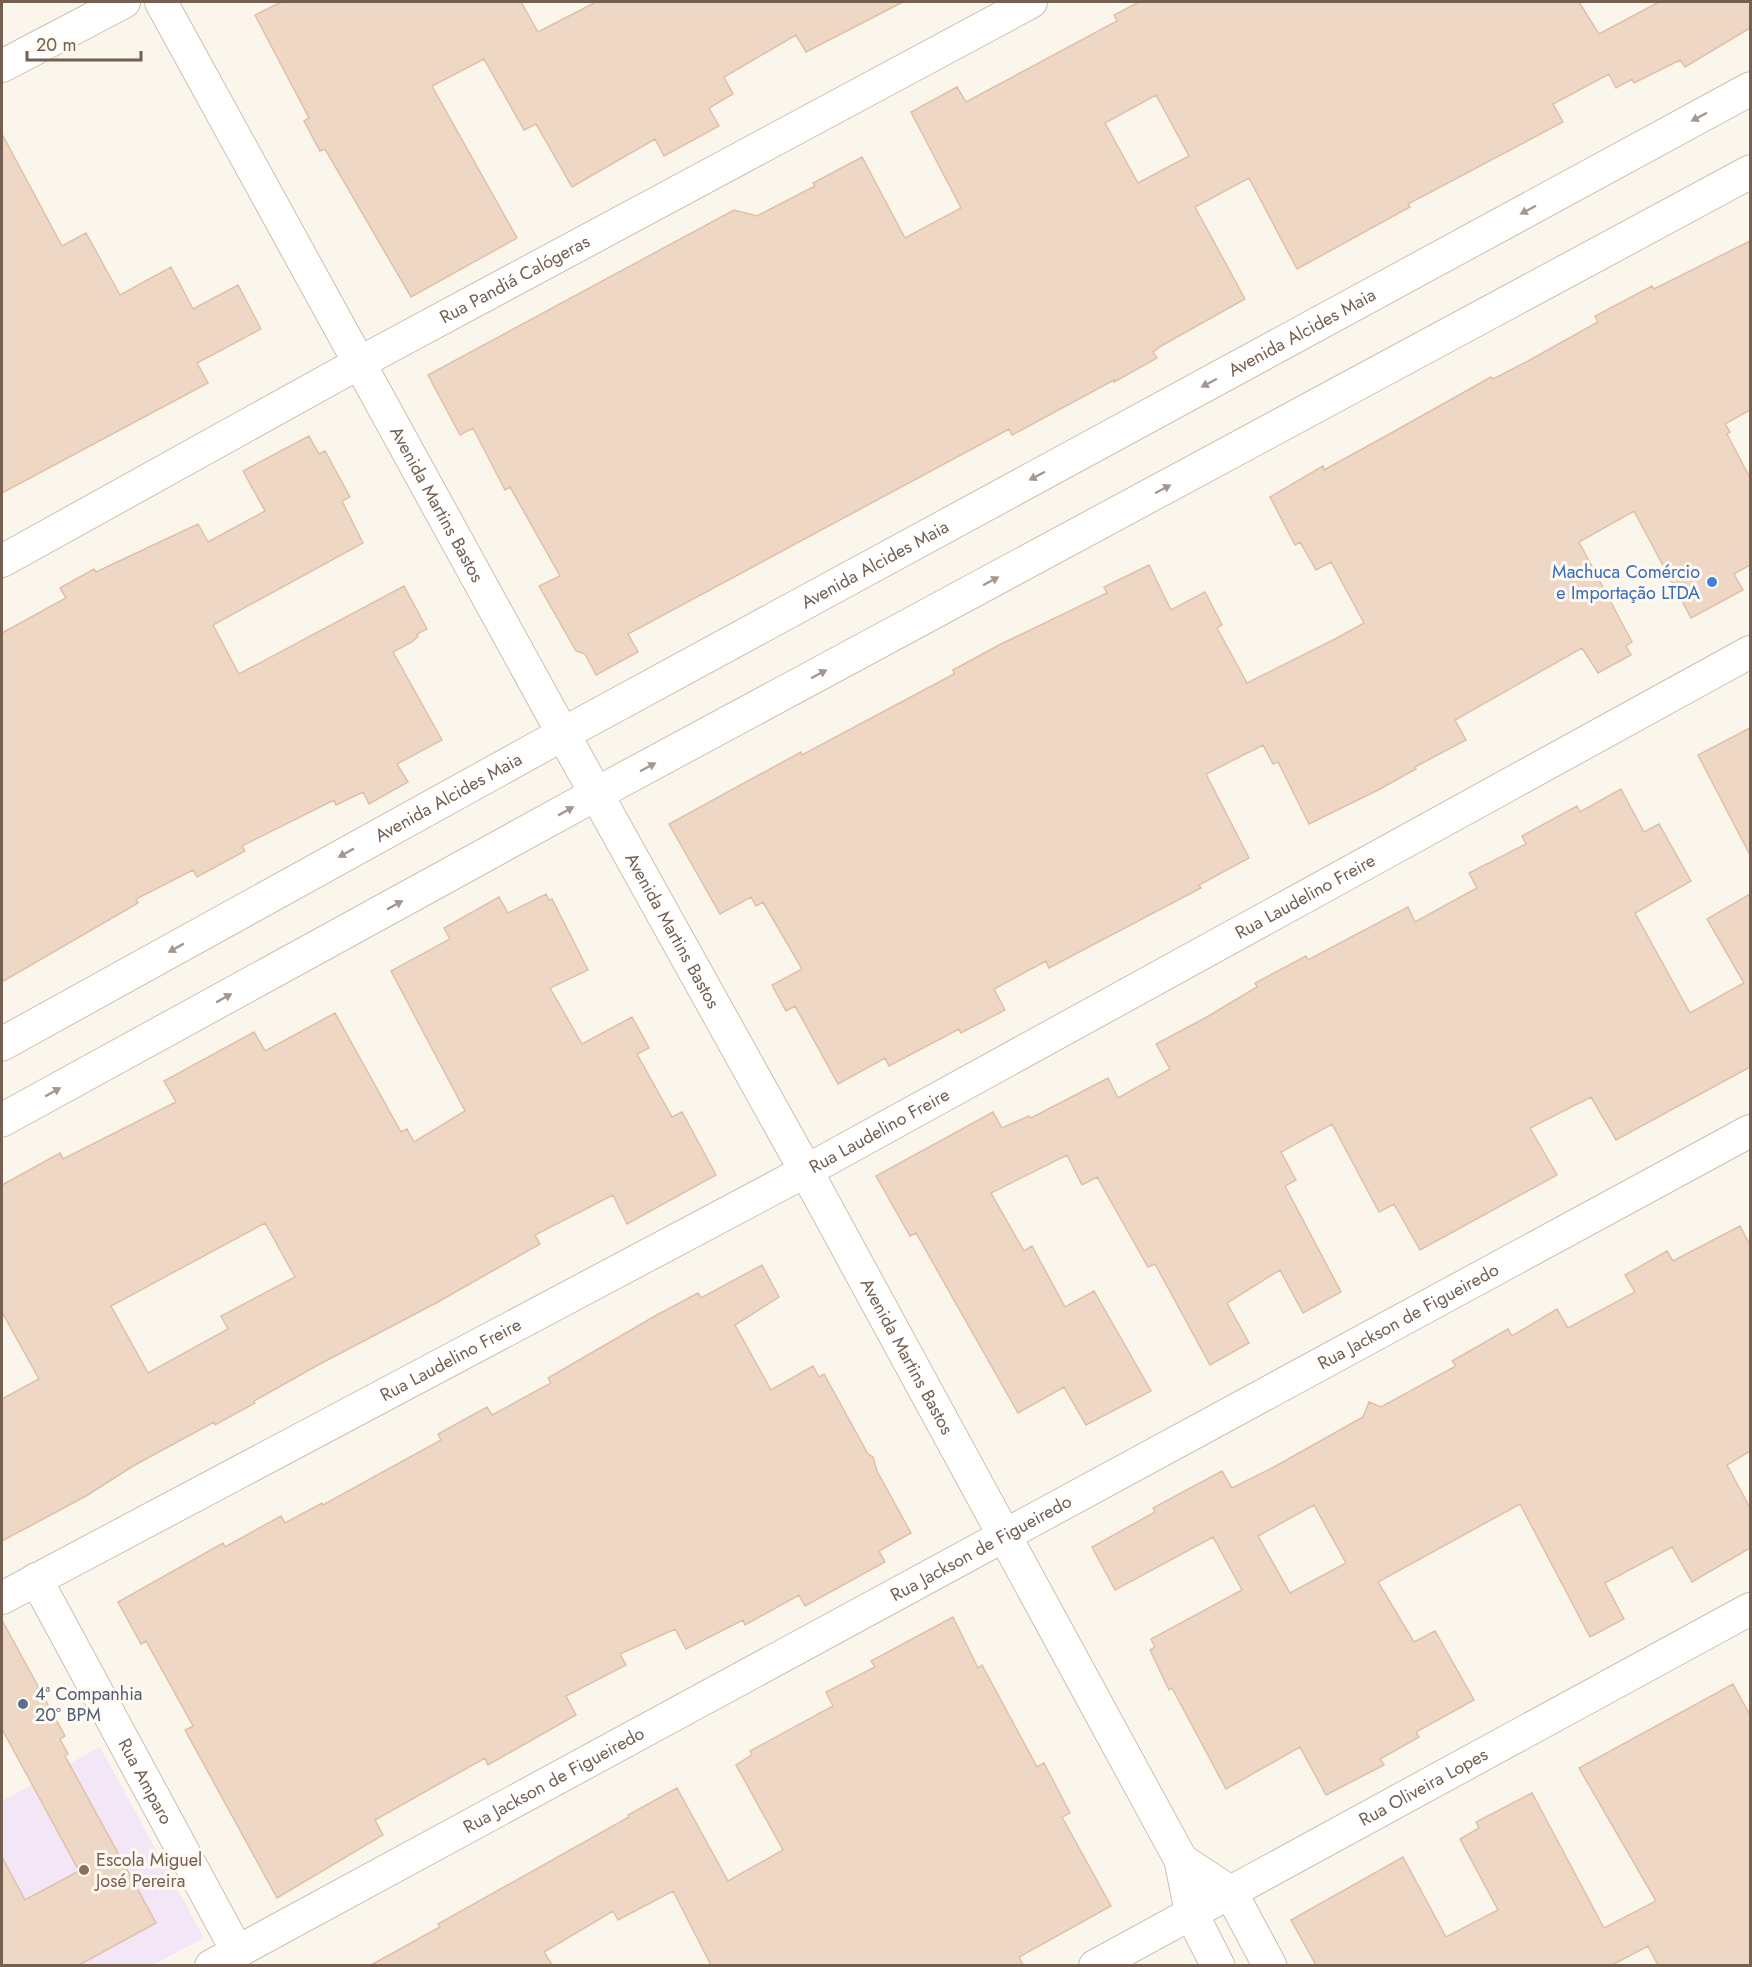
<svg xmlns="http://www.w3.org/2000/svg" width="1752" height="1967" font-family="Jost,sans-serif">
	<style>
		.education { fill: #f3e7f7 }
		.building { fill: #eed8c5; stroke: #dfc0a7; stroke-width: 1.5; fill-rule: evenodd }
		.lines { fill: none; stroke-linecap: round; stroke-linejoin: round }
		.street-casing { stroke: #ccbfb1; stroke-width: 34 }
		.secondary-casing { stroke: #cfbfaf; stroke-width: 35 }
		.street { stroke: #fff; stroke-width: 32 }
		.secondary { stroke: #fff; stroke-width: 33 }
		.oneway { fill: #a5978d }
		.shop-dot { fill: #3f7fe0; stroke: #fef9f1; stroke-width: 2 }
		.service-dot { fill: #5c6f8a; stroke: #fef9f1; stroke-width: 2 }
		.education-dot { fill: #8d6e63; stroke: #fef9f1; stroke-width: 2 }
		.labels { text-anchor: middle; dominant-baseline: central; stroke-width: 6; stroke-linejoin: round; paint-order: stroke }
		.street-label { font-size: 18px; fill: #745f50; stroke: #fef9f1 }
		.shop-label { font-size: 18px; fill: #366cbe; stroke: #fef9f1; text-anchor: end }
		.service-label { font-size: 18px; fill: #4e5e75; stroke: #fef9f1; text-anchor: start }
		.education-label { font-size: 18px; fill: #785e54; stroke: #fef9f1; text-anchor: start }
	</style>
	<rect width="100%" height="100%" fill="#fbf6eb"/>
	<!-- education -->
	<path class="education" d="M 100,1747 L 204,1938 L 153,1965 L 2,1966 L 2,1801 Z"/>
	<!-- building -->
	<path class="building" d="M 281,2 L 521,2 L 538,32 L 596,2 L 903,2 L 806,52 L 796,35 L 724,77 L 733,94 L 709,108 L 719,126 L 664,156 L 655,139 L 572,187 L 536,124 L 524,130 L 484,59 L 432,86 L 517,238 L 411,297 L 325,149 L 320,151 L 304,121 L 309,118 L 255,15 Z
		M 1139,2 L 1579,2 L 1599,34 L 1659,2 L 1750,2 L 1750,28 L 1685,67 L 1680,60 L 1634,83 L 1632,79 L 1616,88 L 1609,74 L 1553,104 L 1563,122 L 1408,204 L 1410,207 L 1297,269 L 1249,178 L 1195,207 L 1245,299 L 1161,346 L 1153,352 L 1157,358 L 1114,382 L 1114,380 L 1012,435 L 1009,429 L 628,634 L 638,652 L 596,675 L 585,654 L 576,651 L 539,586 L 560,576 L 510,487 L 505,490 L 473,428 L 460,435 L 428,375 L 734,210 L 757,216 L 815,186 L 813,183 L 862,157 L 905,238 L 961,208 L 911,112 L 957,87 L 966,102 L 1117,21 L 1114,15 ZM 1156,95 L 1189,156 L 1138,183 L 1105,123 Z
		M 2,134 L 62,246 L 86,233 L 120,295 L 171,267 L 193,309 L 238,285 L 261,329 L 197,363 L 208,383 L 2,493 Z
		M 1750,241 L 1750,410 L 1725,424 L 1730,432 L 1727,434 L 1750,478 L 1750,565 L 1734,574 L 1743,590 L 1691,618 L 1634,511 L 1579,542 L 1632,642 L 1626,646 L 1631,655 L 1598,673 L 1582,648 L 1455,720 L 1466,740 L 1415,767 L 1416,769 L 1380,789 L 1309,824 L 1278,762 L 1273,764 L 1263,745 L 1206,774 L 1249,858 L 1199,885 L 1201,888 L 1049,968 L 1046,961 L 994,989 L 1005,1010 L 961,1033 L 959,1029 L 889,1066 L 885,1058 L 838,1084 L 795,1006 L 786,1011 L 772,985 L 802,969 L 763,902 L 756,906 L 751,897 L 720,914 L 669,824 L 801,752 L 802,755 L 954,674 L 953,670 L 999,645 L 1107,593 L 1104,587 L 1149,565 L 1171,610 L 1205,592 L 1222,625 L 1217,628 L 1247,683 L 1335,639 L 1364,623 L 1331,562 L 1316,570 L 1300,542 L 1295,545 L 1270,497 L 1323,466 L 1324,470 L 1393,432 L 1491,377 L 1493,379 L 1528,361 L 1598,322 L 1595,316 L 1652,286 L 1654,289 Z
		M 309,436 L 319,454 L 325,451 L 350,497 L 342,501 L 363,543 L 213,625 L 239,674 L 404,586 L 427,629 L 417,634 L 418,636 L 412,642 L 393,652 L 442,740 L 397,764 L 408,782 L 369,804 L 363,792 L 336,805 L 334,800 L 242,846 L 245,851 L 197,877 L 193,870 L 136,899 L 138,903 L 2,982 L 2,633 L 66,598 L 60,588 L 94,569 L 96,572 L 198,524 L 208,542 L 265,511 L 243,471 Z
		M 1750,728 L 1750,855 L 1698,755 Z
		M 1621,789 L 1644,832 L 1659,824 L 1691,881 L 1635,913 L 1690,1013 L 1744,983 L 1707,919 L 1750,894 L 1750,1067 L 1616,1140 L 1591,1097 L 1530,1128 L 1557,1175 L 1420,1250 L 1394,1204 L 1379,1212 L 1332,1124 L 1281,1152 L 1296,1180 L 1285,1186 L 1341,1292 L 1303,1313 L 1280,1270 L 1227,1303 L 1249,1343 L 1210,1365 L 1155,1264 L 1148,1267 L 1097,1177 L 1082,1185 L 1067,1155 L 991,1193 L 1024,1251 L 1032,1246 L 1065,1307 L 1094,1291 L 1151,1391 L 1086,1425 L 1064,1387 L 1018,1413 L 916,1233 L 910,1236 L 876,1176 L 993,1112 L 1002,1128 L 1029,1116 L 1031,1118 L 1108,1078 L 1118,1098 L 1170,1069 L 1156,1044 L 1207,1017 L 1257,987 L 1255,983 L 1306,956 L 1308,960 L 1408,907 L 1415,922 L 1477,888 L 1469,873 L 1526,844 L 1522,836 L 1577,806 L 1580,812 Z
		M 546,894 L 549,900 L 552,899 L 588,970 L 550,988 L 582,1044 L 632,1017 L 649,1048 L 637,1054 L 672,1117 L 682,1112 L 716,1175 L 627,1224 L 613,1195 L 535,1235 L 540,1244 L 436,1303 L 318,1365 L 254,1401 L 255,1403 L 215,1425 L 214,1422 L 133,1466 L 86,1496 L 2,1541 L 2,1399 L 39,1379 L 2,1312 L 2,1185 L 60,1153 L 63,1159 L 176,1102 L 164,1081 L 254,1032 L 265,1051 L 335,1013 L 401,1132 L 407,1129 L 414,1142 L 465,1111 L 391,971 L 450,939 L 444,928 L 499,897 L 508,913 ZM 265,1223 L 295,1277 L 221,1316 L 228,1329 L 148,1373 L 111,1306 Z
		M 1740,1226 L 1750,1245 L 1750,1451 L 1727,1465 L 1750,1508 L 1750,1548 L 1692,1582 L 1672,1547 L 1605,1583 L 1624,1619 L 1590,1637 L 1520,1504 L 1378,1582 L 1414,1642 L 1435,1631 L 1474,1700 L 1416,1732 L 1419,1737 L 1380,1759 L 1384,1765 L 1326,1795 L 1300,1747 L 1226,1789 L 1172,1688 L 1169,1690 L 1150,1650 L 1155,1647 L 1151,1639 L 1242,1590 L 1213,1537 L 1115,1590 L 1092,1547 L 1155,1512 L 1153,1508 L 1222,1471 L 1232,1488 L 1274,1467 L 1363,1417 L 1369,1402 L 1381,1407 L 1456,1366 L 1452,1361 L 1508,1329 L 1512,1336 L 1557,1309 L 1568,1328 L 1635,1292 L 1625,1275 L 1667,1251 L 1673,1261 ZM 1314,1505 L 1346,1563 L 1290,1593 L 1258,1536 Z
		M 762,1265 L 779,1297 L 735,1325 L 771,1390 L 813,1366 L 819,1377 L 824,1374 L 868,1454 L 873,1457 L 877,1471 L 911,1533 L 879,1551 L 885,1562 L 805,1606 L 799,1595 L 745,1625 L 743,1620 L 686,1649 L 675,1629 L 620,1654 L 626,1665 L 566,1696 L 576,1715 L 488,1765 L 485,1758 L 375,1820 L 383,1835 L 277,1898 L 185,1730 L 193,1726 L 146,1641 L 141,1644 L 118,1602 L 223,1543 L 225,1547 L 281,1516 L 285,1523 L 322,1503 L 323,1505 L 441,1440 L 438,1434 L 487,1407 L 492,1415 L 551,1383 L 548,1378 L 655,1316 L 698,1293 L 701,1298 Z
		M 953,1617 L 978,1668 L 982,1665 L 1037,1767 L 1044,1763 L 1070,1813 L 1062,1817 L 1111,1906 L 1019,1957 L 1023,1965 L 711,1965 L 673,1891 L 618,1920 L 613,1911 L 544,1952 L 552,1965 L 371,1965 L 440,1927 L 438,1924 L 629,1817 L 628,1815 L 677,1788 L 728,1881 L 783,1850 L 736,1765 L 752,1755 L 750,1751 L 833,1706 L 826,1692 L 875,1667 L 871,1661 Z
		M 2,1620 L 65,1736 L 60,1739 L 68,1754 L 65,1756 L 156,1923 L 79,1965 L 2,1965 L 2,1857 L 25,1900 L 79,1871 L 2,1729 Z
		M 1733,1684 L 1750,1715 L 1750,1965 L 1658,1965 L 1648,1946 L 1612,1965 L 1316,1965 L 1291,1920 L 1403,1857 L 1446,1937 L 1498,1910 L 1460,1839 L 1479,1828 L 1476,1822 L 1532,1793 L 1604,1928 L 1656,1901 L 1579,1768 Z"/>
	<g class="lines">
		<defs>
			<g id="street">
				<path id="s1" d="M 161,2 L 563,734"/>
				<path d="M 2,66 L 124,2"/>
				<path id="s2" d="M 2,561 L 359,363 L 1031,2"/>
				<path id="s3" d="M 36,1579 L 237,1951"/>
				<path id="s4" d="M 2,1598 L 806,1171 L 1750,652"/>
				<path id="s5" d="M 211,1966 L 1750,1131"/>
				<path id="s6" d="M 1095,1966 L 1750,1609"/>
			</g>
			<g id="secondary">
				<path id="s7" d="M 563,734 L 806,1171 L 1181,1860 L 1192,1915 L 1218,1966"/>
				<path id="s8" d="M 2,1044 L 563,734 L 1750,89"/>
				<path d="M 2,1120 L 596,794 L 1750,172"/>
				<path d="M 1181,1860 L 1231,1893 L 1270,1966"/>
			</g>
		</defs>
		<!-- street casing -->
		<use href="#street" class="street-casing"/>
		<!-- secondary casing -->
		<use href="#secondary" class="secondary-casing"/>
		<!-- street -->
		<use href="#street" class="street"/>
		<!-- secondary -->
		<use href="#secondary" class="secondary"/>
	</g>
	<!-- one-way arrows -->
	<defs><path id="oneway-solid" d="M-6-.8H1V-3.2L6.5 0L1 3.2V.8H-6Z" transform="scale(1.5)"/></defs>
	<g class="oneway">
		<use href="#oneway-solid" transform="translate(1699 117) rotate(152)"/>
		<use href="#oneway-solid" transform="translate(1528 210) rotate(152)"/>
		<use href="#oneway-solid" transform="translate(1209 383) rotate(152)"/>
		<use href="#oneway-solid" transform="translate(1037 476) rotate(152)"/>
		<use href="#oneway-solid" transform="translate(1163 489) rotate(-28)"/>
		<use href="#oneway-solid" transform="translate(991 581) rotate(-28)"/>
		<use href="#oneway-solid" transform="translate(819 674) rotate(-28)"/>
		<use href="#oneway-solid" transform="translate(648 767) rotate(-28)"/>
		<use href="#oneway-solid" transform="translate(566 811) rotate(-29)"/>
		<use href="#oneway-solid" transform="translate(346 853) rotate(151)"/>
		<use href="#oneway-solid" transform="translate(395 905) rotate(-29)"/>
		<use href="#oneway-solid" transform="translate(176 948) rotate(151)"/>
		<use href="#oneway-solid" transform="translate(224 998) rotate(-29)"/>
		<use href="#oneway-solid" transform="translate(53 1092) rotate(-29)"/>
	</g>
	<!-- markers -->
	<circle class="shop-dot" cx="1712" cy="582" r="6"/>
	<circle class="service-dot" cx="23" cy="1704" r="6"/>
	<circle class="education-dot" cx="84" cy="1870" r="6"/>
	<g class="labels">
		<!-- street labels -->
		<g class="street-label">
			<text stroke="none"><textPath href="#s2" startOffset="585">Rua Pandiá Calógeras</textPath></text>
			<text stroke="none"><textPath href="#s8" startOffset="1482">Avenida Alcides Maia</textPath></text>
			<text stroke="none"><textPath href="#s1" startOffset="573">Avenida Martins Bastos</textPath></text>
			<text stroke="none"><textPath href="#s8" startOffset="996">Avenida Alcides Maia</textPath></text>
			<text stroke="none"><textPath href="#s8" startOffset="510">Avenida Alcides Maia</textPath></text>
			<text stroke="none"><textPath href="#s4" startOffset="1480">Rua Laudelino Freire</textPath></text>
			<text stroke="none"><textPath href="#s7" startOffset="225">Avenida Martins Bastos</textPath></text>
			<text stroke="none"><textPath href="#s4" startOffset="994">Rua Laudelino Freire</textPath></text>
			<text stroke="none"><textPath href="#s5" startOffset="1362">Rua Jackson de Figueiredo</textPath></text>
			<text stroke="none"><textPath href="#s7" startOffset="711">Avenida Martins Bastos</textPath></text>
			<text stroke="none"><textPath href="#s4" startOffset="508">Rua Laudelino Freire</textPath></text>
			<text stroke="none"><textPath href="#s5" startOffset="876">Rua Jackson de Figueiredo</textPath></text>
			<text stroke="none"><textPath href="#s5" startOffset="390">Rua Jackson de Figueiredo</textPath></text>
			<text stroke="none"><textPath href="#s3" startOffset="230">Rua Amparo</textPath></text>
			<text stroke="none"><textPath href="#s6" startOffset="374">Rua Oliveira Lopes</textPath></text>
		</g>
		<!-- shop labels -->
		<g class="shop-label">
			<text x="1700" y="572">Machuca Comércio<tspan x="1700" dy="21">e Importação LTDA</tspan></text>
		</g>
		<!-- service labels -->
		<g class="service-label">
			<text x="35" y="1694">4ª Companhia<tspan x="35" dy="21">20º BPM</tspan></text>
		</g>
		<!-- education labels -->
		<g class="education-label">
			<text x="96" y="1860">Escola Miguel<tspan x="96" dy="21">José Pereira</tspan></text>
		</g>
	</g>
	<!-- border -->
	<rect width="1752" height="1967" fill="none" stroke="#745f50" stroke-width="6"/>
	<!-- scale -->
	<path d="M27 51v9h114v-9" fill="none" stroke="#745f50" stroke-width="3"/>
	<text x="36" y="51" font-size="18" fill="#745f50" stroke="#fef9f1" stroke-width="4.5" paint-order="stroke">20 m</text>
</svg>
